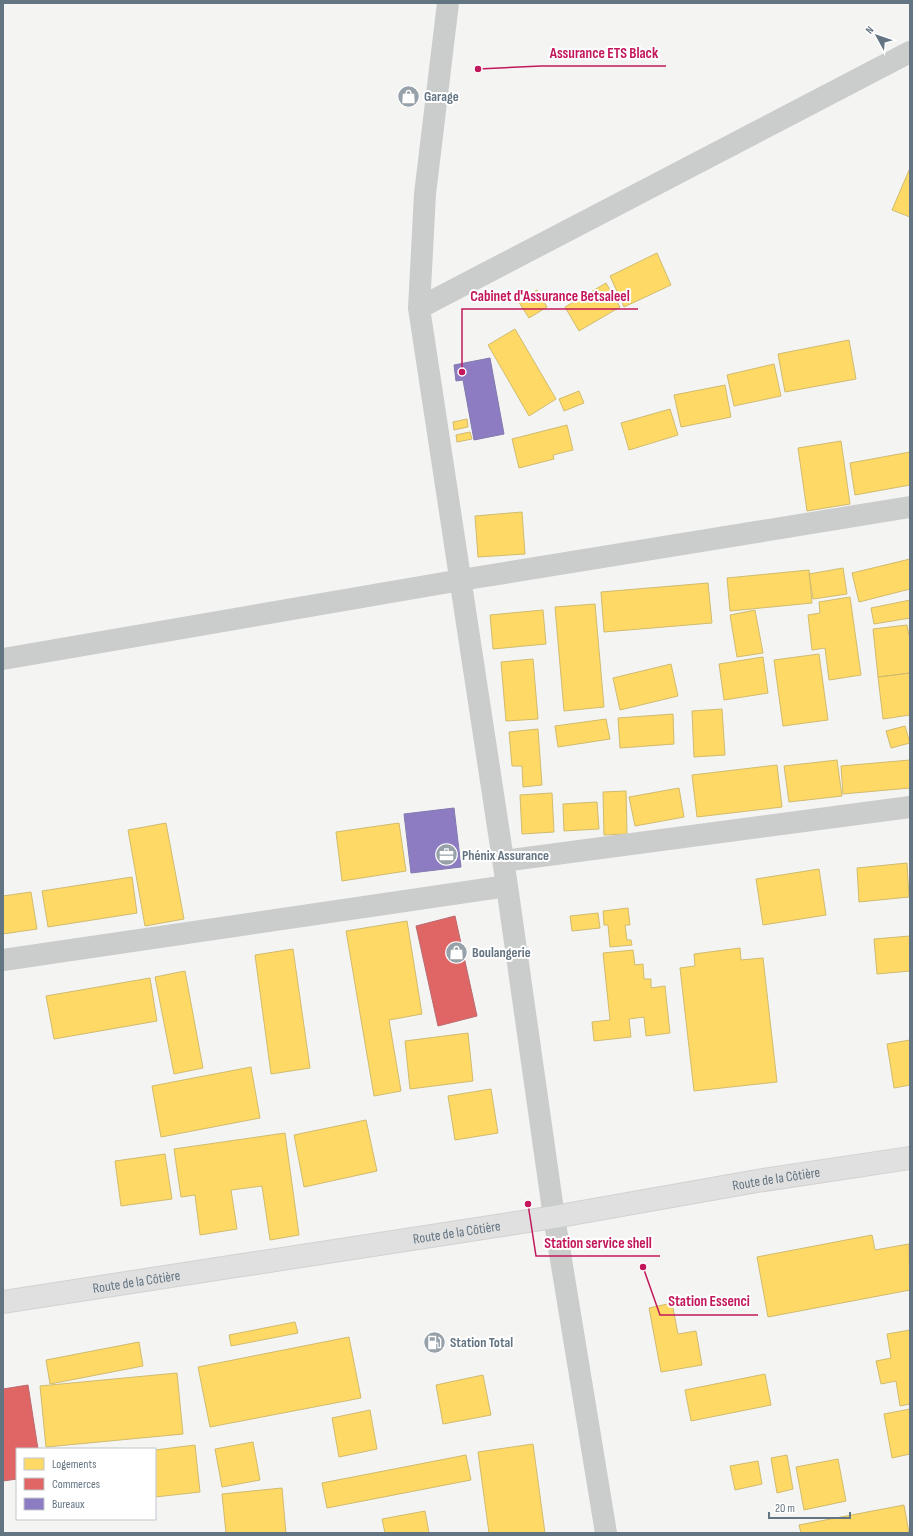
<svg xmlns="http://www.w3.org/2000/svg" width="913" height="1536" font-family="'Sofia Sans Condensed',sans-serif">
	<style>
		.homes { fill: #ffd966; stroke: #d0bb6e }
		.shops { fill: #e06666; stroke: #ba6a6e }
		.offices { fill: #8e7cc3; stroke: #817ab0 }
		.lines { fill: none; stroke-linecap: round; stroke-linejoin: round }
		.major-casing { stroke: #d1d2d1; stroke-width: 24 }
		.minor { stroke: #cbcdcd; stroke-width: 22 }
		.major { stroke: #e0e0e0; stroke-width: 22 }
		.labels { text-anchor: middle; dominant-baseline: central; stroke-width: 4; stroke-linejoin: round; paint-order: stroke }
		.poi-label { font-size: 14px; font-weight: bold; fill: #637482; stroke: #fff; text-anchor: start }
		.street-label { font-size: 14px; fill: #637482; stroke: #fff }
		.leader { fill: none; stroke: #c2185b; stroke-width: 1.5 }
		.callout-dot { fill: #c2185b; stroke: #fff; stroke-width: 1.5 }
		.callout-label { font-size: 15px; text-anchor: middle; font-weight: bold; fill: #c2185b; stroke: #fff; stroke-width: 4; stroke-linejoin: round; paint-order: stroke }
	</style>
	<rect width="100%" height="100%" fill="#f4f4f2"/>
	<!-- homes -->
	<path class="homes" d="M 910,168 L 910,217 L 892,210 Z
		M 657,253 L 671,285 L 624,307 L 610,276 Z
		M 606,283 L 620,307 L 579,331 L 565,307 Z
		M 537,290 L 547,307 L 529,318 L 518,301 Z
		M 515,329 L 556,399 L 529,416 L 488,345 Z
		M 849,340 L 856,379 L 785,392 L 778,354 Z
		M 774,364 L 781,396 L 734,406 L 727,375 Z
		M 725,385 L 731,417 L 681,427 L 674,395 Z
		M 579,391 L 584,403 L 564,411 L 559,399 Z
		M 670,409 L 678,435 L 629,450 L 621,423 Z
		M 467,419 L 468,427 L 454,430 L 453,422 Z
		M 567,425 L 573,450 L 553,455 L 554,459 L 519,468 L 512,439 Z
		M 470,432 L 472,439 L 457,442 L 456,435 Z
		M 841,441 L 850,504 L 807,511 L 798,448 Z
		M 910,452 L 910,485 L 855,495 L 850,463 Z
		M 522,512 L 525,554 L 478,557 L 475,516 Z
		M 910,559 L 910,589 L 859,602 L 852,573 Z
		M 843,568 L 847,594 L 813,599 L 809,574 Z
		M 809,570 L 812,603 L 730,611 L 727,578 Z
		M 708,583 L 712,623 L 604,632 L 601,592 Z
		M 850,597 L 861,675 L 829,680 L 825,648 L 812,650 L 808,615 L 820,613 L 819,602 Z
		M 910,600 L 910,618 L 874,624 L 871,608 Z
		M 595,604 L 604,707 L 564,711 L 555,607 Z
		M 543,610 L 546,644 L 493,649 L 490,615 Z
		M 755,610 L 763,653 L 737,657 L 730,615 Z
		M 907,625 L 909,635 L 910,635 L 910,673 L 878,677 L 873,629 Z
		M 819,654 L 828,720 L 783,726 L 774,660 Z
		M 763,657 L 768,693 L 724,700 L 719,664 Z
		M 533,659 L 538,719 L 506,721 L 501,662 Z
		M 671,664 L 678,696 L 620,710 L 613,678 Z
		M 910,673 L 910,715 L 883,719 L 878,677 Z
		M 722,709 L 725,755 L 694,757 L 692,711 Z
		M 673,714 L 674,744 L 620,748 L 618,718 Z
		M 606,719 L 610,739 L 558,747 L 555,726 Z
		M 905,726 L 910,743 L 891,748 L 886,731 Z
		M 538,729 L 542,785 L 523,787 L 522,766 L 512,766 L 509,732 Z
		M 837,760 L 842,796 L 789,802 L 784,766 Z
		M 910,760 L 910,788 L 843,794 L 841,766 Z
		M 777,765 L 782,807 L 697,817 L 692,775 Z
		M 679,788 L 684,817 L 635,826 L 629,797 Z
		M 626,791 L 627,834 L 604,835 L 603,792 Z
		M 552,793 L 554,832 L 522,834 L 520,795 Z
		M 597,802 L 599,829 L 564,831 L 563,804 Z
		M 166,823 L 184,919 L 145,926 L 128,830 Z
		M 399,823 L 406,871 L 342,881 L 336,832 Z
		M 907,863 L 909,897 L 859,902 L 857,868 Z
		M 819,869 L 826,915 L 763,925 L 756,879 Z
		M 132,877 L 137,913 L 48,927 L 42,891 Z
		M 31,892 L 37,929 L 3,934 L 3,896 Z
		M 628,908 L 630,925 L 625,925 L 627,940 L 631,940 L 632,945 L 610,947 L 608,925 L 604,925 L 603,911 Z
		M 598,913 L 600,928 L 572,931 L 570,916 Z
		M 407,921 L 422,1014 L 389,1020 L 401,1091 L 374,1096 L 346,931 Z
		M 910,936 L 910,971 L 877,974 L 874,939 Z
		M 740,948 L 741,960 L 763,958 L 777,1082 L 694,1091 L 680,968 L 695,966 L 694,954 Z
		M 293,949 L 310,1068 L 271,1074 L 255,955 Z
		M 633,950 L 635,965 L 643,964 L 644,979 L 651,979 L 651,988 L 665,986 L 670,1033 L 646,1036 L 644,1017 L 629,1019 L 631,1037 L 594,1041 L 592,1022 L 610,1020 L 603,953 Z
		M 185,971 L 203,1068 L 174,1074 L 155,977 Z
		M 150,978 L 157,1021 L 54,1039 L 46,996 Z
		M 468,1033 L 473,1081 L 410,1089 L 405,1041 Z
		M 910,1040 L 910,1085 L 894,1088 L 887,1044 Z
		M 251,1067 L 260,1118 L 161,1137 L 152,1086 Z
		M 491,1089 L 498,1133 L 455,1140 L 448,1096 Z
		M 366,1120 L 377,1171 L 304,1187 L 294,1135 Z
		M 285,1133 L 299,1235 L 270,1240 L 262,1186 L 231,1190 L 237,1229 L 200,1235 L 195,1195 L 181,1197 L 174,1149 Z
		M 165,1154 L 172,1199 L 121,1206 L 115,1161 Z
		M 872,1235 L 875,1250 L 909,1244 L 910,1290 L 768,1317 L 757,1257 Z
		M 672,1303 L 678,1334 L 696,1331 L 702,1365 L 661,1372 L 649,1308 Z
		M 295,1322 L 298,1333 L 231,1346 L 229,1335 Z
		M 910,1330 L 910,1404 L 900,1406 L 896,1381 L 881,1384 L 876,1361 L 891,1358 L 887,1334 Z
		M 349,1337 L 361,1398 L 210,1427 L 198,1367 Z
		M 139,1342 L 143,1366 L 50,1384 L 46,1360 Z
		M 177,1373 L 183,1434 L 46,1447 L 40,1386 Z
		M 765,1374 L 771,1405 L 691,1421 L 685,1390 Z
		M 483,1375 L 491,1415 L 443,1424 L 436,1385 Z
		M 910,1409 L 910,1454 L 892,1458 L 884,1414 Z
		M 370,1410 L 377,1449 L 339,1457 L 332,1418 Z
		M 253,1442 L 260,1480 L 222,1487 L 215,1449 Z
		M 533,1444 L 545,1533 L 489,1533 L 478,1452 Z
		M 195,1445 L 200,1492 L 155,1497 L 155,1450 Z
		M 466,1455 L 471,1480 L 327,1508 L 322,1483 Z
		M 787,1455 L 793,1489 L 777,1493 L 771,1458 Z
		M 838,1459 L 846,1501 L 804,1510 L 796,1467 Z
		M 758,1461 L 762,1484 L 735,1490 L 730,1466 Z
		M 282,1488 L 286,1533 L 226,1533 L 222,1494 Z
		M 904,1505 L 909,1533 L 801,1533 L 799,1525 Z
		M 425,1511 L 429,1533 L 385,1533 L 382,1519 Z"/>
	<!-- shops -->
	<path class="shops" d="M 455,916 L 477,1016 L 438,1026 L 416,926 Z
		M 28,1385 L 38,1449 L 17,1449 L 17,1479 L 3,1481 L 3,1389 Z"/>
	<!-- offices -->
	<path class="offices" d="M 490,358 L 504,434 L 474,440 L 463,380 L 456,381 L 454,365 Z
		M 454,808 L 461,867 L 411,873 L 404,814 Z"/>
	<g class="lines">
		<defs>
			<g id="major">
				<path id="s1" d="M 3,1302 L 554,1217 L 757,1181 L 910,1158"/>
			</g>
		</defs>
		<!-- major casing -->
		<use href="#major" class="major-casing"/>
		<!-- minor -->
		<path class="minor" d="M 448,3 L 425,194 L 419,308 L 507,886 L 554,1217 L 606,1533
			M 419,308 L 910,52
			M 3,659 L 461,580 L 910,507
			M 504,861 L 910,807
			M 3,960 L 507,886"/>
		<!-- major -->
		<use href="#major" class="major"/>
	</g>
	<!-- icons -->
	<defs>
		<symbol id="shop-disc" viewBox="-11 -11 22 22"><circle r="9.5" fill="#96a1a9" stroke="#fff"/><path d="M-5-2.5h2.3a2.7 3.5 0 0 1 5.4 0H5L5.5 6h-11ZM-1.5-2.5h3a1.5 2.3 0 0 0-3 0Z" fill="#fff"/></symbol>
		<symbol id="office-disc" viewBox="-11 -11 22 22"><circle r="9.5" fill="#96a1a9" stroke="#fff"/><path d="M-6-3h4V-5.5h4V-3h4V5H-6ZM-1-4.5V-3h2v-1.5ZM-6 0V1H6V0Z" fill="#fff"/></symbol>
		<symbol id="fuel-disc" viewBox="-11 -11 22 22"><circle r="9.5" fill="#96a1a9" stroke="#fff"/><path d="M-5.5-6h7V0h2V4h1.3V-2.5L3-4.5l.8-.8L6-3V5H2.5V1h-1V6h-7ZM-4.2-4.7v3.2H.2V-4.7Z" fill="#fff"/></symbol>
	</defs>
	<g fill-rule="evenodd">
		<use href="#shop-disc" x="396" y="84" width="25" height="25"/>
		<use href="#office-disc" x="434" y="842" width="25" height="25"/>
		<use href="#shop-disc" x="444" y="940" width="25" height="25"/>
		<use href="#fuel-disc" x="422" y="1330" width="25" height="25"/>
	</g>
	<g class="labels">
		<!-- poi labels -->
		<g class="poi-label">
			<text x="424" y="96">Garage</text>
			<text x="462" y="855">Phénix Assurance</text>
			<text x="472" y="952">Boulangerie</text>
			<text x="450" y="1342">Station Total</text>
		</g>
		<!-- street labels -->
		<g class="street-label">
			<text stroke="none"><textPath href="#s1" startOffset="783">Route de la Côtière</textPath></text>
			<text stroke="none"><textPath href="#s1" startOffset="459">Route de la Côtière</textPath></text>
			<text stroke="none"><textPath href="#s1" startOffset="135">Route de la Côtière</textPath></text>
		</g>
	</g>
	<!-- callouts -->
	<path class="leader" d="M478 69L541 66H666M462 372L462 309H638M528 1204L536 1256H660M643 1267L660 1315H758"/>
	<g class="callout-dot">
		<circle cx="478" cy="69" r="4"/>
		<circle cx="462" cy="372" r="4"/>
		<circle cx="528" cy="1204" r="4"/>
		<circle cx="643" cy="1267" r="4"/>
	</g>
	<g class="callout-label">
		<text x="604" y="58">Assurance ETS Black</text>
		<text x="550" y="301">Cabinet d'Assurance Betsaleel</text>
		<text x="598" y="1248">Station service shell</text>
		<text x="709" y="1306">Station Essenci</text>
	</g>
	<!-- border -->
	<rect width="913" height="1536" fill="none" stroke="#637482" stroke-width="8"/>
	<!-- legend -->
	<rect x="16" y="1448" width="140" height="72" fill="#ffffff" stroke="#c1c7cd"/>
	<rect x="24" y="1458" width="20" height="12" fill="#ffd966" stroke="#c1c7cd"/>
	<text x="52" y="1468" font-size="12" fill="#637482">Logements</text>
	<rect x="24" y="1478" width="20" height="12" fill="#e06666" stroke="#c1c7cd"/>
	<text x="52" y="1488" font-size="12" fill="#637482">Commerces</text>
	<rect x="24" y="1498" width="20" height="12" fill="#8e7cc3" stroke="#c1c7cd"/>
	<text x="52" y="1508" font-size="12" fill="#637482">Bureaux</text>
	<!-- north arrow -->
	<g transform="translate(877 36) rotate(310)" stroke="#ffffff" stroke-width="3" paint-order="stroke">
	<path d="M0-3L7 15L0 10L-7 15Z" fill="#637482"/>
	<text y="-6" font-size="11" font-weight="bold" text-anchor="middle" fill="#637482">N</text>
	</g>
	<!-- scale -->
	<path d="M769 1512v6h81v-6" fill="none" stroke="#637482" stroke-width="2"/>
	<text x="775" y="1512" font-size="12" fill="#637482" stroke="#ffffff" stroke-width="3" paint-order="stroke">20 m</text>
</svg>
